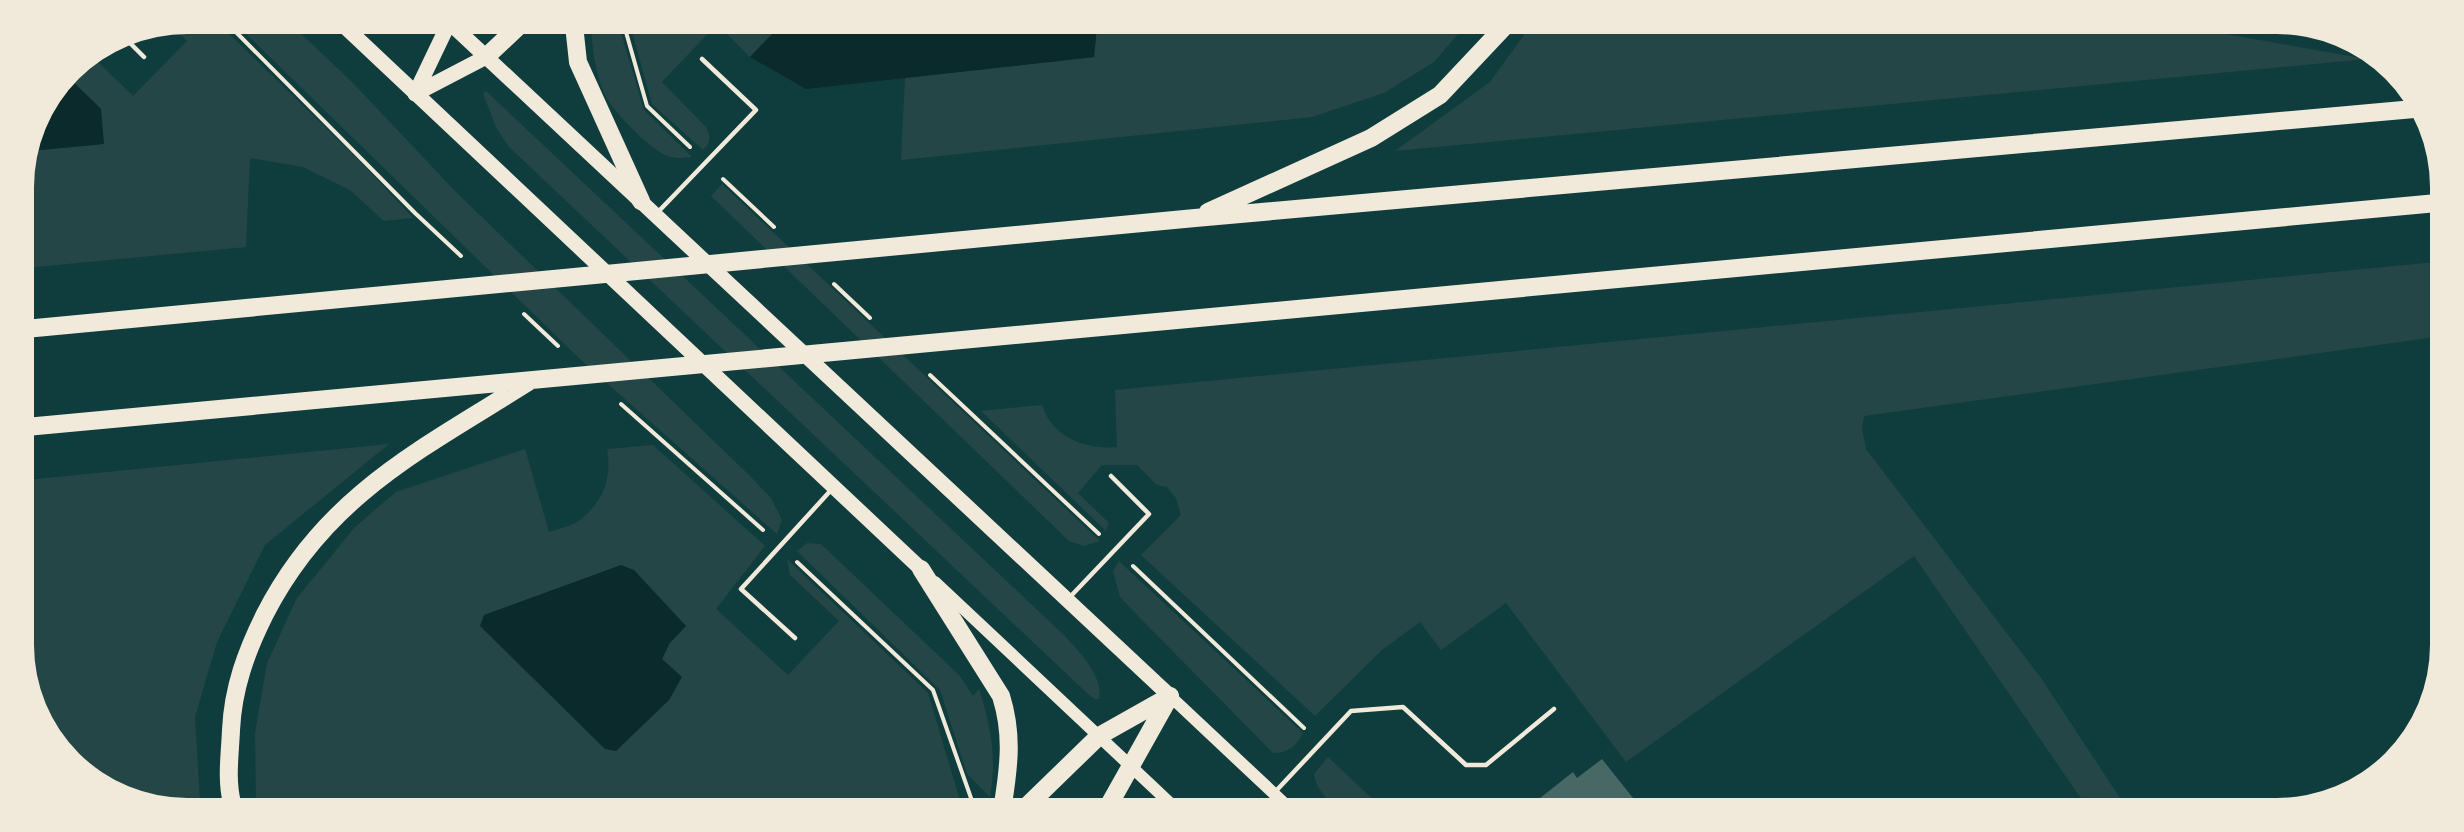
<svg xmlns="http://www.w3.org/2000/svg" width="2464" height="832" font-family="Arial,sans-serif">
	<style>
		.green { fill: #244646; fill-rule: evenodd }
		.water { fill: #0a2a2b }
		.building { fill: #486865 }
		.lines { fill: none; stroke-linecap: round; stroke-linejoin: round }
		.path { stroke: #f1e9da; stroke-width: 4 }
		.service { stroke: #f1e9da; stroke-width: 4.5 }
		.secondary { stroke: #f1e9da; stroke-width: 12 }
		.primary { stroke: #f1e9da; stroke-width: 15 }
		.motorway { stroke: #f1e9da; stroke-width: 18 }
	</style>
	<rect width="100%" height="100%" fill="#0f3d3e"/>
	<!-- green -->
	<path class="green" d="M 187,24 L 219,24 L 358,159 L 413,218 L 384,221 L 350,190 L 303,167 L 250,158 L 246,247 L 25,268 L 24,177 L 30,151 L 103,144 L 101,109 L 68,77 L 72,72 L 93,57 L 133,96 L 187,41 L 173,27 Z
		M 236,24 L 291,24 L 352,82 L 455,191 L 749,475 L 771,498 L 782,520 L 777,534 L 581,360 Z
		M 591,25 L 613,25 L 622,36 L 644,110 L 692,157 C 683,158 674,159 665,155 C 647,146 612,111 604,93 C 595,71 592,48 591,25 Z
		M 630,25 L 716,25 L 662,82 L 706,127 C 711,137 711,142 703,150 L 652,104 Z
		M 718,25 L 780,26 L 750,57 Z
		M 1097,26 L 1464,27 L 1434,62 L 1384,93 L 1312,117 L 901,160 L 905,78 L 1094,57 Z
		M 1529,28 L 2211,29 L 2220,33 L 2367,59 L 1395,151 L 1490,82 Z
		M 486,91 L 1065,636 C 1079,652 1104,676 1099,699 L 1095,699 L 1089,695 L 508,146 L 496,127 L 483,94 Z
		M 722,184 L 1100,541 L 1084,546 L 1069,541 L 711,196 Z
		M 2436,262 L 2436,337 L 1864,416 L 1862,428 L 1866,449 L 2041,678 L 2126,807 L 2087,807 L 1914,556 L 1626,762 L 1506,603 L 1441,650 L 1420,622 L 1382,650 L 1315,716 L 1141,555 L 1181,515 L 1176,498 L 1167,487 L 1157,485 L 1137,465 L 1102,465 L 1078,493 L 1109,523 L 1106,531 L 981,411 L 1042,405 C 1052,437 1085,450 1117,447 L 1115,390 Z
		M 389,444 L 265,545 L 217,642 L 195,717 L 200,802 L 145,802 L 65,753 L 27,676 L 26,480 Z
		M 653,445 L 765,546 L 716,609 L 788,675 L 839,621 L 790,575 L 787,559 L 928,693 L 961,804 L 256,803 L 255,733 L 267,663 L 297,598 L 355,527 L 396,492 L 525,449 L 549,532 C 558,529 572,526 580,520 C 604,501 612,478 607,449 ZM 634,570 L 669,645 L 662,659 L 681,677 L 669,700 L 616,750 Z
		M 807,543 L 821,544 L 959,675 L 973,696 L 979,689 C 991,726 997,758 990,797 L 967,774 L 940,690 L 797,551 Z
		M 1119,561 L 1303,733 C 1297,746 1288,753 1273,753 L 1139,617 L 1120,597 L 1113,571 Z
		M 1328,757 L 1379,805 L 1334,805 C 1324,796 1316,788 1314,774 Z"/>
	<!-- water -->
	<path class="water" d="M 780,26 L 1097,26 L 1094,57 L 806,89 L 750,57 Z
		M 68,77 L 101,109 L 104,144 L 30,151 L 37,124 Z
		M 621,565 L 634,570 L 686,626 L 669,644 L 662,659 L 682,677 L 669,700 L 616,751 L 605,749 L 480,626 L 484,615 Z"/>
	<!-- building -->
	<path class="building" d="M 1602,759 L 1637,803 L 1633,806 L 1530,806 L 1573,772 L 1577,778 Z"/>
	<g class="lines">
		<!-- path -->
		<path class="path" d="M 228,24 L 415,213 L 461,256
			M 624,25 L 647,106 L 690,147
			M 723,179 L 774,227
			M 834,284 L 870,318
			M 524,314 L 558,346
			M 930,375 L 1099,534
			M 621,404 L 763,530
			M 797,562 L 933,690 L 971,798
			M 1133,566 L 1304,728"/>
		<!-- service -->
		<path class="service" d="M 124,37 L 144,57
			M 657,213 L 756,110 L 702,59
			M 1069,598 L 1149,514 L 1111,476
			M 795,638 L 741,589 L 832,489
			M 1275,792 L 1351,711 L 1403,707 L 1466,765 L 1486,765 L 1554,709"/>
		<!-- secondary -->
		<path class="secondary" d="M 935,582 L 1172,805
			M 1170,696 L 1286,805"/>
		<!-- primary -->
		<path class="primary" d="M 342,24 L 921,569
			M 452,25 L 1170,696
			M 415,94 L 486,57
			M 415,94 L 448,25"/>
		<!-- motorway -->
		<path class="motorway" d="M 574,25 L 578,62 L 641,201
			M 486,57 L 520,25
			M 1208,212 L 1371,138 L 1440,95 L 1504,27
			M 25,329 L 1195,218 L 2414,109
			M 26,427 L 2437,203
			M 921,569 L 1001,696 C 1013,734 1009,766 1003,804
			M 232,803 C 226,779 230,755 231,730 C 233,688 246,652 265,614 C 326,495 422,449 530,381
			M 1028,805 L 1099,736 L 1170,696
			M 1109,805 L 1170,696"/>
	</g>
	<!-- crop -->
	<path d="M0 0H2464V832H0ZM187 34H2277A153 153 0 0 1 2430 187V645A153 153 0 0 1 2277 798H187A153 153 0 0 1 34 645V187A153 153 0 0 1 187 34Z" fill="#f1e9da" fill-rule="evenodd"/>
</svg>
